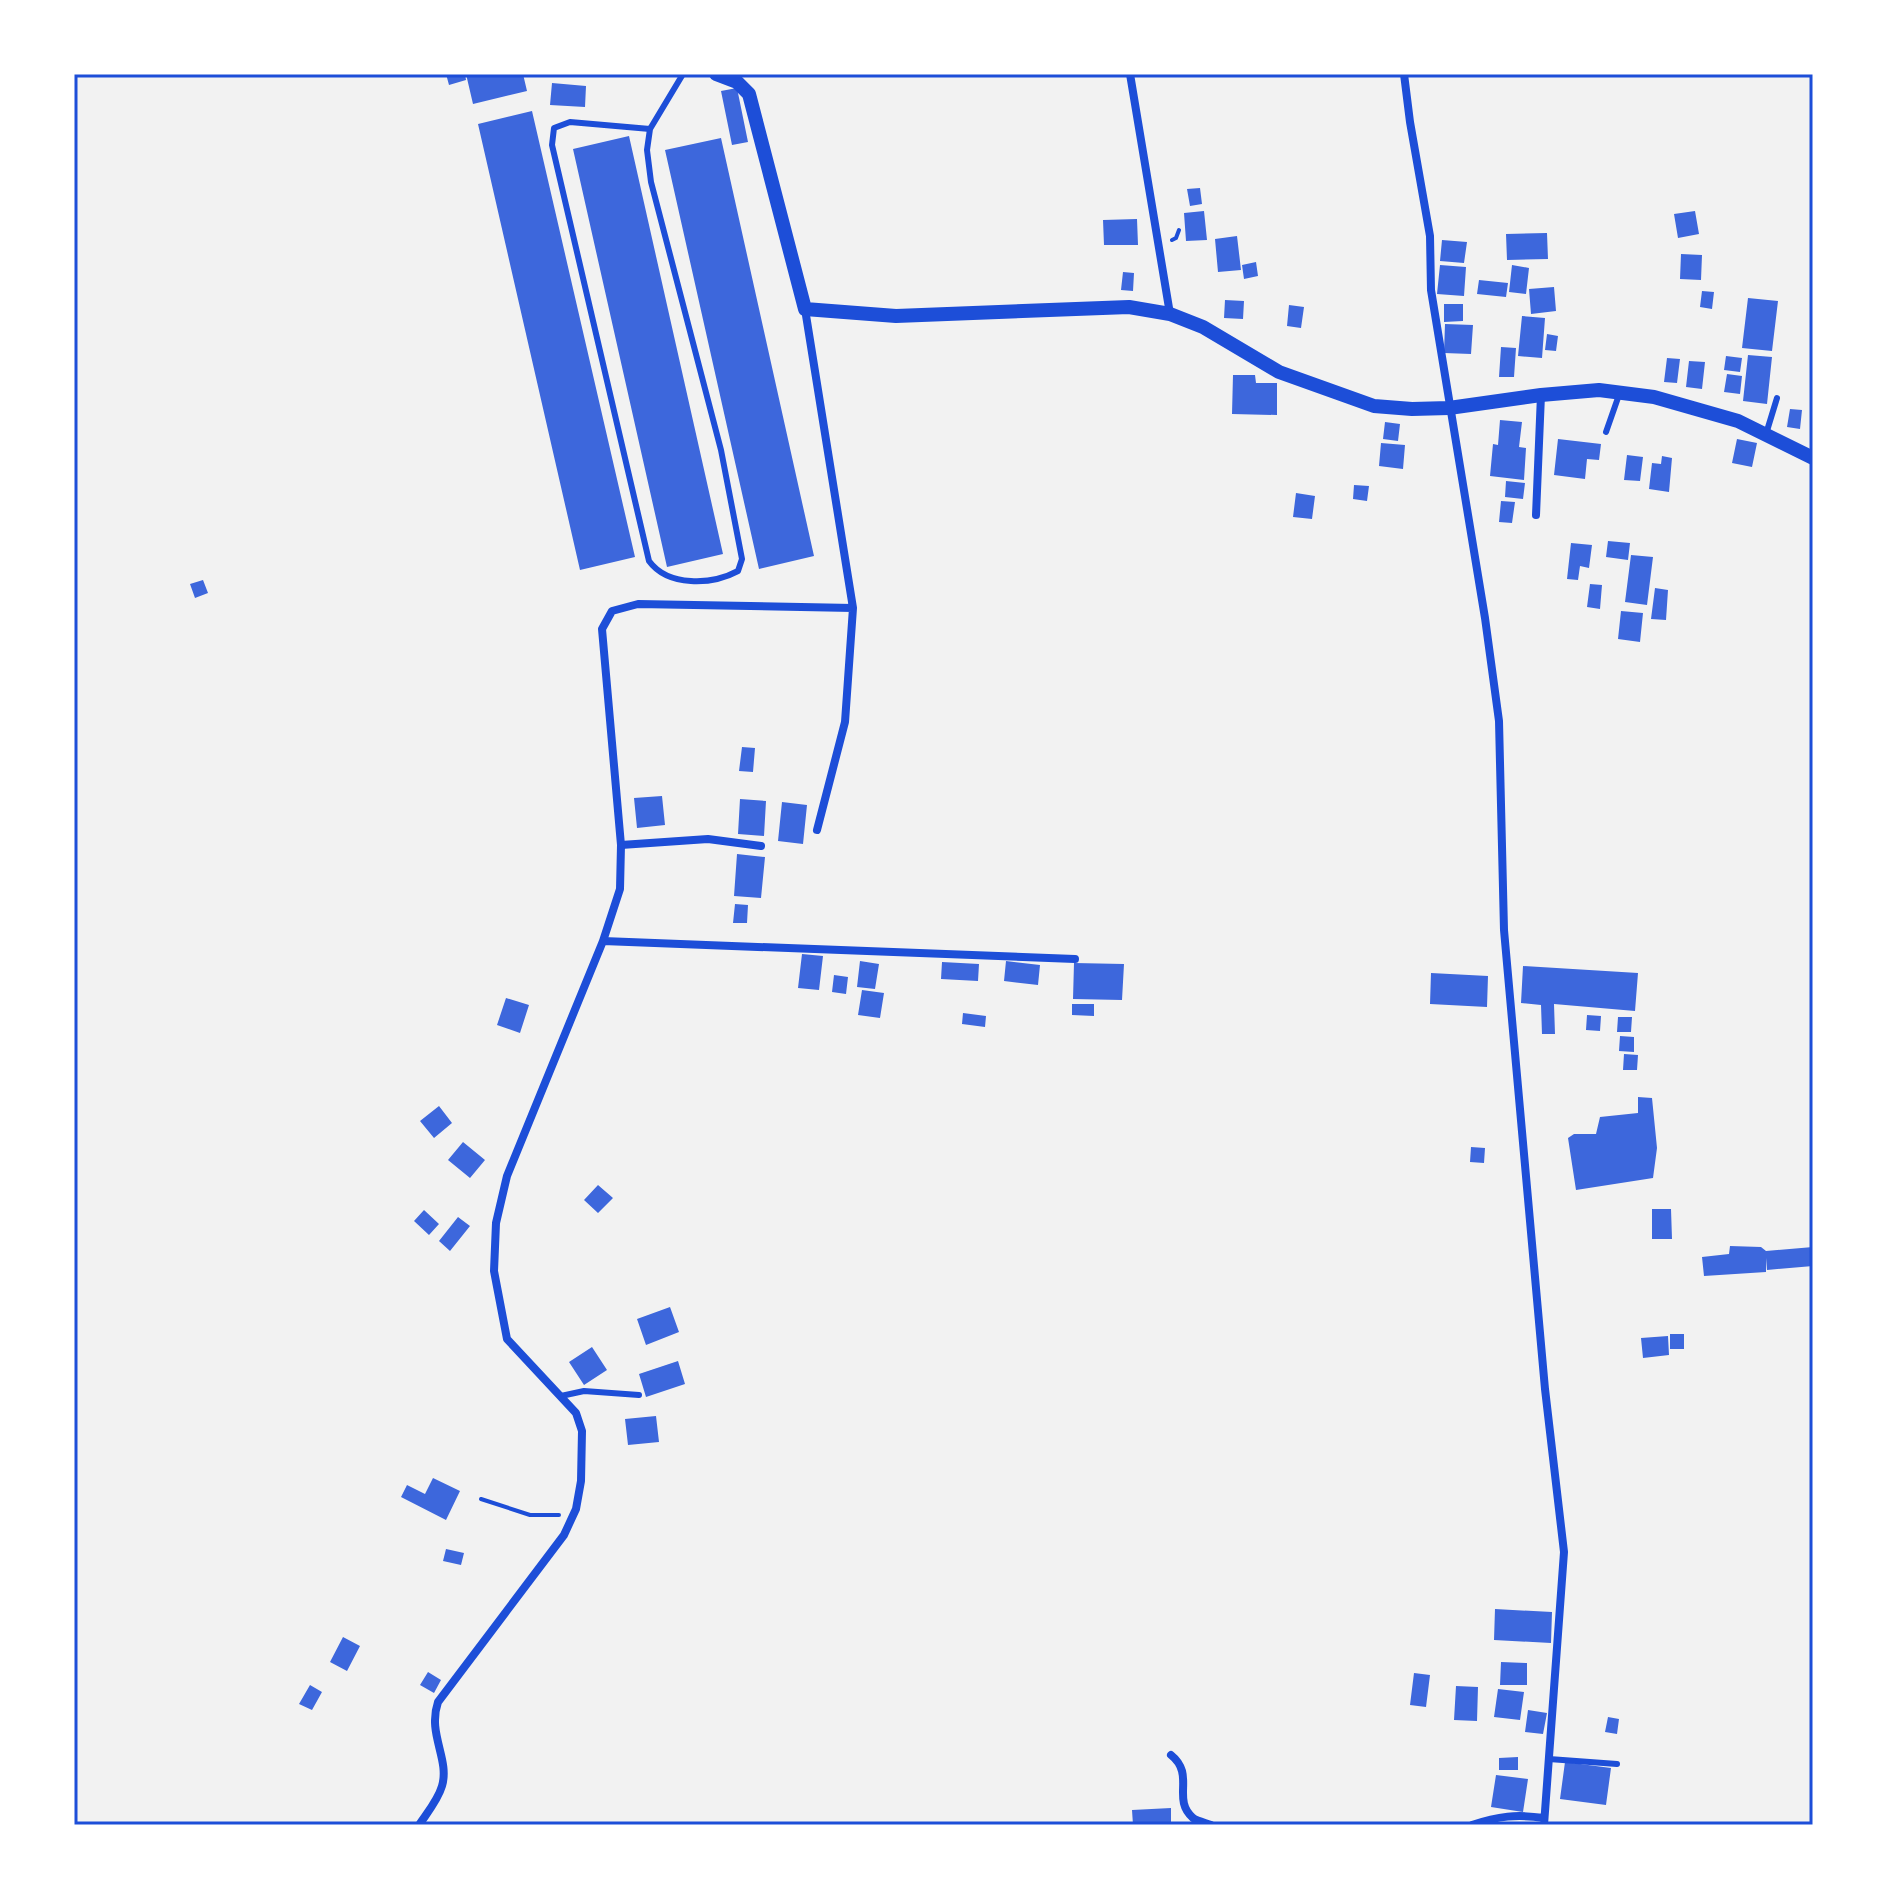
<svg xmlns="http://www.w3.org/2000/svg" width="1887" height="1899" font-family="'DejaVu Sans',sans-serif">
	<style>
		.building { fill: #3d67dc }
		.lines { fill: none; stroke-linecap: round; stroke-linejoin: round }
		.path { stroke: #1d4ed8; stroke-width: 4 }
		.service { stroke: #1d4ed8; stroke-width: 6 }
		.minor { stroke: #1d4ed8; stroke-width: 8 }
		.tertiary { stroke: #1d4ed8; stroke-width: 14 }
		.neatline { fill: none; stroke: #1d4ed8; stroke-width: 3 }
	</style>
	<rect width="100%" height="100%" fill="#f2f2f2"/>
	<!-- building -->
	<path class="building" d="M 446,74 L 465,74 L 466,80 L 449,85 Z
		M 466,74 L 523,74 L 527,91 L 473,104 Z
		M 552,83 L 586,86 L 585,107 L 550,105 Z
		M 737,88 L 748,142 L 732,145 L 721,91 Z
		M 532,111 L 635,557 L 580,570 L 478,124 Z
		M 629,136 L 723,554 L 667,567 L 573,149 Z
		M 721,138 L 814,556 L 759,569 L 665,150 Z
		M 1200,188 L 1202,204 L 1190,206 L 1187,189 Z
		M 1204,211 L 1207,240 L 1186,241 L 1184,213 Z
		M 1695,211 L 1699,234 L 1678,238 L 1674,214 Z
		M 1137,219 L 1138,245 L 1104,245 L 1103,220 Z
		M 1547,233 L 1548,259 L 1507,260 L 1506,234 Z
		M 1237,236 L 1241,270 L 1218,272 L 1215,239 Z
		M 1442,240 L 1467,242 L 1464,263 L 1440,261 Z
		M 1681,254 L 1702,255 L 1701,280 L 1680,279 Z
		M 1256,262 L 1258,276 L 1244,279 L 1242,265 Z
		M 1440,265 L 1466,267 L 1464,296 L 1437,294 Z
		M 1512,265 L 1529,268 L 1526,294 L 1509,292 Z
		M 1123,272 L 1134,273 L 1133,291 L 1121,290 Z
		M 1479,280 L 1508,283 L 1506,297 L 1477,294 Z
		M 1554,287 L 1556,311 L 1531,314 L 1529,289 Z
		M 1702,291 L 1714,292 L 1712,309 L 1700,307 Z
		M 1748,298 L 1778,301 L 1772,351 L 1742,348 Z
		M 1225,300 L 1244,301 L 1243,319 L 1224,318 Z
		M 1444,304 L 1463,304 L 1463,321 L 1444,322 Z
		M 1289,305 L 1304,307 L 1301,328 L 1287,326 Z
		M 1522,316 L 1545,318 L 1542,358 L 1518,356 Z
		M 1445,324 L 1473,325 L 1471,354 L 1444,353 Z
		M 1547,334 L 1558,336 L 1556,351 L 1545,350 Z
		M 1501,347 L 1516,348 L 1514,377 L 1499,377 Z
		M 1748,355 L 1772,357 L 1767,404 L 1743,401 Z
		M 1726,356 L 1742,358 L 1740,372 L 1724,370 Z
		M 1667,358 L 1680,359 L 1677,383 L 1664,382 Z
		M 1689,361 L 1705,362 L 1702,389 L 1686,387 Z
		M 1727,374 L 1742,376 L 1740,394 L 1724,392 Z
		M 1233,375 L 1255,375 L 1256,383 L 1277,383 L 1277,415 L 1232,414 Z
		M 1790,409 L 1802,410 L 1800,429 L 1787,427 Z
		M 1500,420 L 1522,422 L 1519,447 L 1526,448 L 1524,480 L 1490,476 L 1493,444 L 1498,445 Z
		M 1385,422 L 1400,424 L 1398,441 L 1383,439 Z
		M 1558,439 L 1601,444 L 1599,460 L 1587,459 L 1585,479 L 1554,475 Z
		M 1737,439 L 1757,443 L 1752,467 L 1732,463 Z
		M 1381,443 L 1405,445 L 1403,469 L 1379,466 Z
		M 1627,455 L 1643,457 L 1640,481 L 1624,480 Z
		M 1662,456 L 1672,458 L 1669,492 L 1649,489 L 1652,463 L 1661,464 Z
		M 1506,481 L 1525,483 L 1523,499 L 1505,497 Z
		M 1354,485 L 1369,486 L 1367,501 L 1353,499 Z
		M 1296,493 L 1315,496 L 1312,519 L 1293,517 Z
		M 1501,501 L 1515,502 L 1512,523 L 1499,522 Z
		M 1608,541 L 1630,543 L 1628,560 L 1606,557 Z
		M 1571,543 L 1592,545 L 1589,568 L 1580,566 L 1578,580 L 1567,579 Z
		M 1631,555 L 1653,557 L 1647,605 L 1625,602 Z
		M 203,580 L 208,593 L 195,598 L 190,584 Z
		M 1590,584 L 1602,585 L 1600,609 L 1587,607 Z
		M 1655,588 L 1668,590 L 1666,620 L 1651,619 Z
		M 1621,611 L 1643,613 L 1640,642 L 1618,639 Z
		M 742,747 L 755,748 L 753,772 L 739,771 Z
		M 662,796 L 665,825 L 637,828 L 634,798 Z
		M 740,799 L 766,801 L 764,836 L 738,834 Z
		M 782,802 L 807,805 L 803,844 L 778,841 Z
		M 737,854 L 765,857 L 761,898 L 734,896 Z
		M 735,904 L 748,905 L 747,923 L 733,923 Z
		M 802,954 L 823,956 L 819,990 L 798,988 Z
		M 860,961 L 879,964 L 875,989 L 857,987 Z
		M 1006,961 L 1040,965 L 1038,985 L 1004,981 Z
		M 942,962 L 979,964 L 978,981 L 941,979 Z
		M 1074,963 L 1124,964 L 1122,1000 L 1073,999 Z
		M 1523,966 L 1638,973 L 1635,1011 L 1554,1004 L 1555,1034 L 1542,1034 L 1541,1005 L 1521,1003 Z
		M 1431,973 L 1488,976 L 1487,1007 L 1430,1004 Z
		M 834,975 L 848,977 L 846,994 L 832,992 Z
		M 862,990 L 884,993 L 880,1018 L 858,1015 Z
		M 506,998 L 529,1005 L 520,1033 L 497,1025 Z
		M 1072,1004 L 1094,1004 L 1094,1016 L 1072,1015 Z
		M 963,1013 L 986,1016 L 985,1027 L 962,1024 Z
		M 1587,1015 L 1601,1016 L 1600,1031 L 1586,1030 Z
		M 1618,1017 L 1632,1017 L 1631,1032 L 1617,1032 Z
		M 1620,1036 L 1634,1037 L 1634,1052 L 1619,1051 Z
		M 1624,1054 L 1638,1055 L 1637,1070 L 1623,1070 Z
		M 1638,1097 L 1652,1098 L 1657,1148 L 1653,1178 L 1576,1190 L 1568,1138 L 1574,1134 L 1596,1134 L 1600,1117 L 1638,1113 Z
		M 439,1106 L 452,1123 L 434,1138 L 420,1121 Z
		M 463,1142 L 485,1160 L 470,1178 L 448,1160 Z
		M 1471,1147 L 1485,1148 L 1484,1163 L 1470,1162 Z
		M 598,1185 L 613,1198 L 598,1213 L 584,1200 Z
		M 1652,1209 L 1671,1209 L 1672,1239 L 1652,1239 Z
		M 424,1210 L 439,1224 L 429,1235 L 414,1221 Z
		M 458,1217 L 470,1226 L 450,1251 L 439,1241 Z
		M 1730,1246 L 1761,1247 L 1766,1251 L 1813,1247 L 1813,1266 L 1767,1270 L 1766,1258 L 1766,1272 L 1704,1276 L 1702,1257 L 1729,1254 Z
		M 670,1307 L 679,1332 L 646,1345 L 637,1319 Z
		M 1670,1334 L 1684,1334 L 1684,1349 L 1670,1349 Z
		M 1668,1336 L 1669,1355 L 1643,1358 L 1641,1338 Z
		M 592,1347 L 607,1370 L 584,1385 L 569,1362 Z
		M 678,1361 L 685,1384 L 646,1397 L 639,1374 Z
		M 656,1416 L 659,1442 L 628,1445 L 625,1419 Z
		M 433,1478 L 460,1491 L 446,1520 L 401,1497 L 407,1485 L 425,1494 Z
		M 446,1549 L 464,1553 L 461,1565 L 443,1561 Z
		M 1495,1609 L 1552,1612 L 1551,1643 L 1494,1640 Z
		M 343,1637 L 360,1646 L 347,1671 L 330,1662 Z
		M 1501,1662 L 1527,1663 L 1527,1685 L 1500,1685 Z
		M 428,1672 L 441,1680 L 434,1693 L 420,1685 Z
		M 1414,1673 L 1430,1675 L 1426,1707 L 1410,1705 Z
		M 310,1685 L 322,1692 L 312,1710 L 299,1704 Z
		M 1456,1686 L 1478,1687 L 1477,1721 L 1454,1720 Z
		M 1498,1689 L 1524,1692 L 1520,1720 L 1494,1717 Z
		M 1528,1710 L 1547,1713 L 1543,1734 L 1525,1732 Z
		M 1608,1717 L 1619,1719 L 1617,1734 L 1605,1732 Z
		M 1518,1757 L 1518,1770 L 1499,1770 L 1499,1758 Z
		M 1565,1762 L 1611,1768 L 1606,1805 L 1560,1799 Z
		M 1496,1775 L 1528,1779 L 1523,1812 L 1491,1807 Z
		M 1171,1808 L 1171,1825 L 1133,1825 L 1132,1810 Z"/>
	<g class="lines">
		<!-- path -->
		<path class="path" d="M 1172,240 L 1176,238 L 1179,230
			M 481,1499 L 530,1515 L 559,1515"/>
		<!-- service -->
		<path class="service" d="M 650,129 L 570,122 L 554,128 L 552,145 L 649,561 C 668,587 712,585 738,571 L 742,559 L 721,450 L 651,182 L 647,150 L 650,129 L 683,74
			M 1606,432 L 1620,392
			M 1766,434 L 1777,398
			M 561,1396 L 584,1391 L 639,1395
			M 1549,1759 L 1617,1764"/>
		<!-- minor -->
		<path class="minor" d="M 1130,74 L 1170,314
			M 1404,74 L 1410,122 L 1430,236 L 1431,290 L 1485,618 L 1499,721 L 1504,930 L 1545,1389 L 1564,1552 L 1544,1825
			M 1536,515 L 1541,395
			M 817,830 L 845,722 L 853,608
			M 621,845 L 708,839 L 761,846
			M 603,941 L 1075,959
			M 1171,1755 C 1196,1775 1171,1799 1193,1818 C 1197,1821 1206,1823 1211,1825
			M 419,1825 C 427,1813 438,1800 442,1786 C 450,1759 427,1734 438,1702 L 564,1535 L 576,1509 L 581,1481 L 582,1431 L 576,1413 L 507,1339 L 494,1271 L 496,1223 L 507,1176 L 603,941 L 620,889 L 621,845 L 602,629 L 612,611 L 638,604 L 853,608 L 805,309
			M 1472,1825 C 1498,1816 1517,1814 1544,1818"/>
		<!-- tertiary -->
		<path class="tertiary" d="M 716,74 L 737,82 L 749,94 L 805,309 L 896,316 L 1129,307 L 1170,314 L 1203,327 L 1279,372 L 1374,406 L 1412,409 L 1449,408 L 1541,395 L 1599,390 L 1654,397 L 1738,421 L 1813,458"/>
	</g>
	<!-- border -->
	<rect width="1887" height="1899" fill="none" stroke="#ffffff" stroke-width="152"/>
	<rect x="76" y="76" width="1735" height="1747" class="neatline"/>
</svg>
